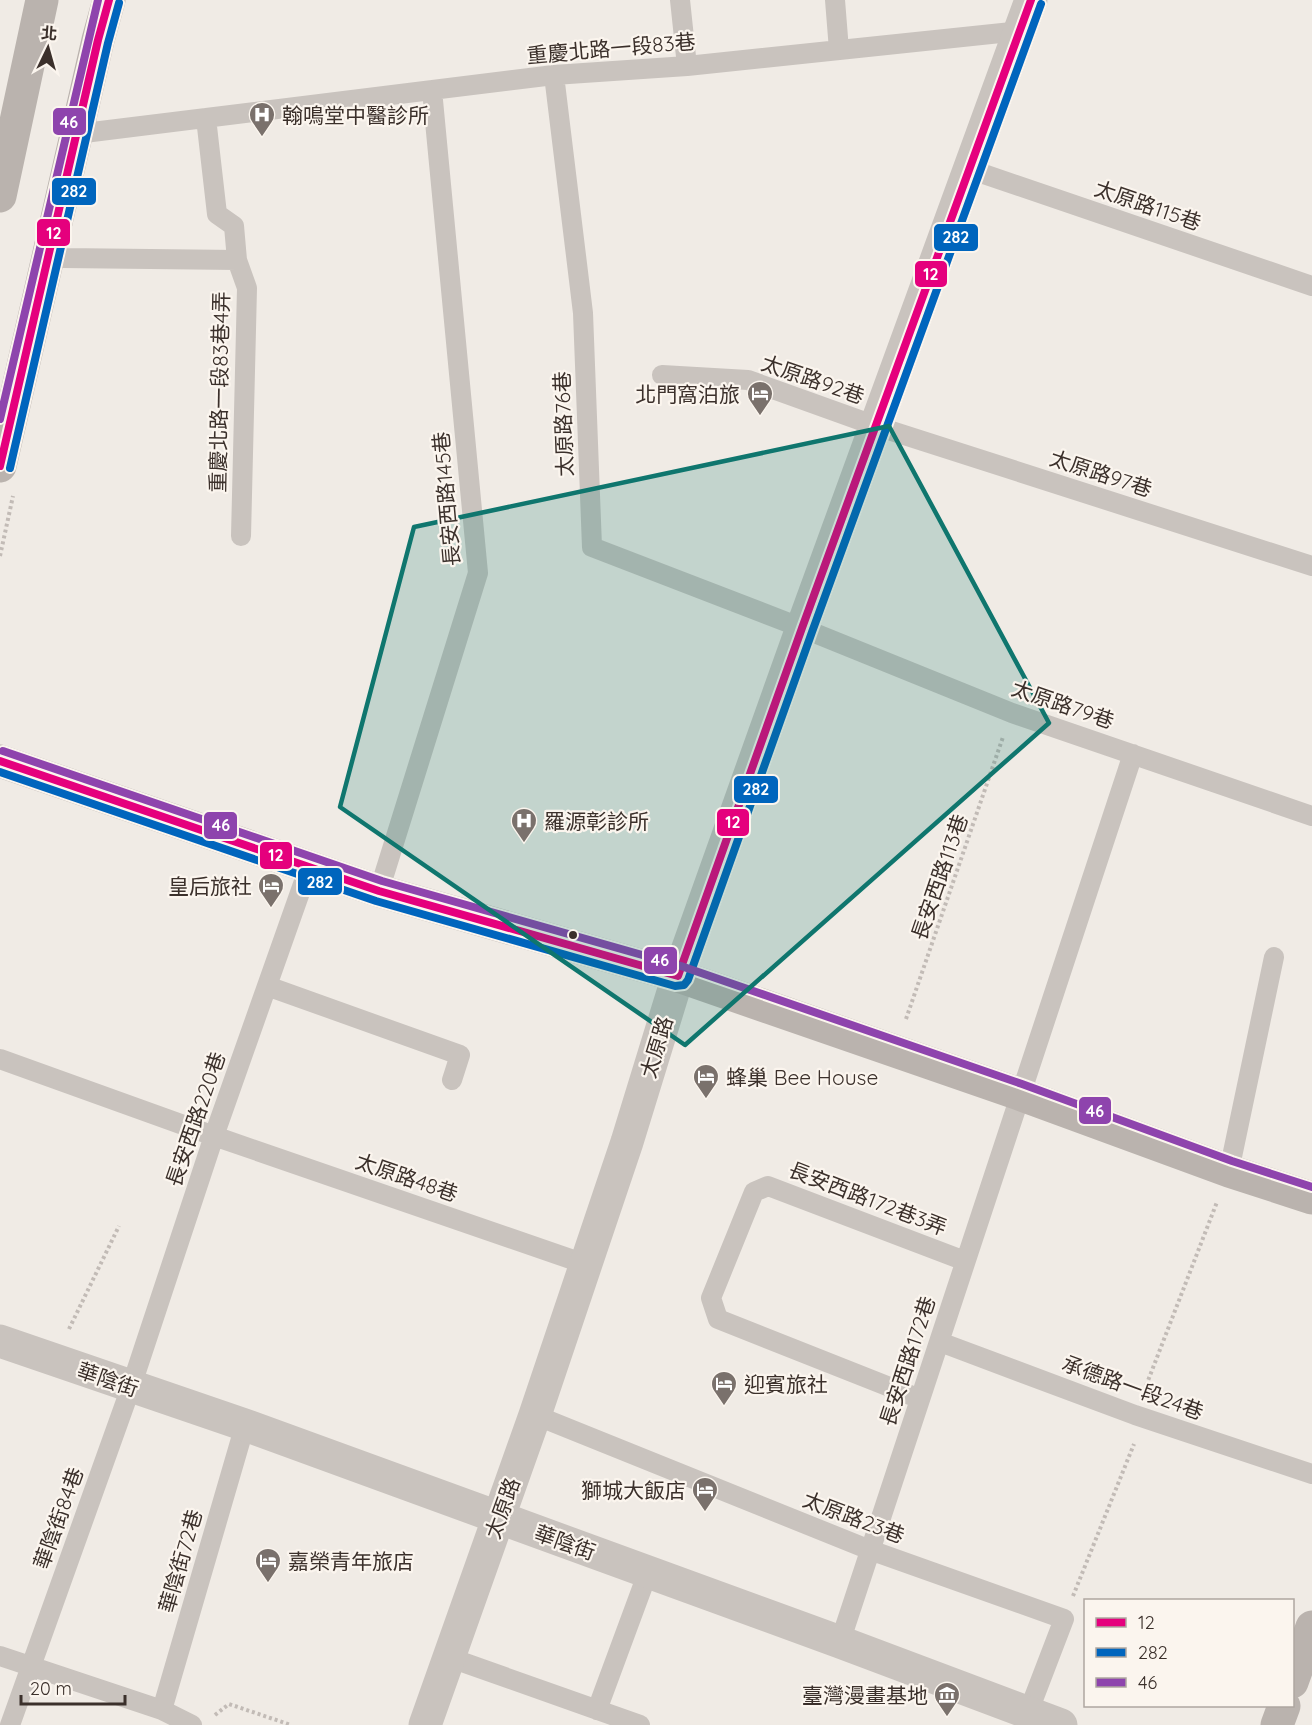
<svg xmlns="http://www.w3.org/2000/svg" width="1312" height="1725" font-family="Quicksand,'Noto Sans TC',sans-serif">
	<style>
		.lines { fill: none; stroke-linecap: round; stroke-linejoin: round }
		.path { stroke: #c2bbb6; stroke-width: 4; stroke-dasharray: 3 3; stroke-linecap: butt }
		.lane { stroke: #c9c3be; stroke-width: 20 }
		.street { stroke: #c9c3be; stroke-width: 33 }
		.secondary { stroke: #bab3ae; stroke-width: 33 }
		.bus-1-casing { stroke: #fbf5ee; stroke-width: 12 }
		.bus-2-casing { stroke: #fbf5ee; stroke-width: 12 }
		.bus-3-casing { stroke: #fbf5ee; stroke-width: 12 }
		.bus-1 { stroke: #e5007d; stroke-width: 8 }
		.bus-2 { stroke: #0065bd; stroke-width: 8 }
		.bus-3 { stroke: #8e44ad; stroke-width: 8 }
		.marked { fill: #0f766e; fill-opacity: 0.2; stroke: #0f766e; stroke-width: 4.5; stroke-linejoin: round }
		.bus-dot { fill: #3b302b; stroke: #fbf5ee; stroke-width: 2 }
		.labels { text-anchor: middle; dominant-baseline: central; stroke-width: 4.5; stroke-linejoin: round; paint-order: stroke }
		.street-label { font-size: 21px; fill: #3b302b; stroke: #fbf5ee }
		.poi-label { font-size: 21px; fill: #3b302b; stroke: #fbf5ee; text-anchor: start }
		.line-badge { stroke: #fbf5ee; stroke-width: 2 }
		.badge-label { font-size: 16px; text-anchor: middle; font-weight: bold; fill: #fff }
	</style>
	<rect width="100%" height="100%" fill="#f0ebe5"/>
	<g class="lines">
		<!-- path -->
		<path class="path" d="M 0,556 L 13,496
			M 906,1019 L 1003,737
			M 69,1329 L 119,1226
			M 1144,1391 L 1217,1202
			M 1073,1596 L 1134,1444
			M 215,1715 L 229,1704 L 291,1725"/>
		<!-- lane -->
		<path class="lane" d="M 680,0 L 687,66
			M 835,0 L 839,50
			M 554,75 L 583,313 L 592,547 L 802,628 L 1012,713 L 1312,816
			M 206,118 L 217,214 L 234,226 L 237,260
			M 76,134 L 554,75 L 687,66 L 1020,31
			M 969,169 L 1312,286
			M 48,256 L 63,258 L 237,260 L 247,288 L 241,536
			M 662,375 L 748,380 L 876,426 L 1312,566
			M 379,891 L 478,573 L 432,90
			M 267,986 L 460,1055 L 452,1080
			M 0,1059 L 214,1136 L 585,1264
			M 1229,1171 L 1274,957
			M 940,1342 L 1135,1415 L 1312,1474
			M 920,1399 L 718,1319 L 711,1298 L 754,1192 L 768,1186 L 965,1261
			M 535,1415 L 870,1550 L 1064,1619 L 1028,1713
			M 840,1642 L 1133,754
			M 0,1656 L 162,1710 L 192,1725
			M 448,1657 L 640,1725
			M 162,1710 L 245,1425
			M 597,1710 L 648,1572
			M 10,1725 L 131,1387 L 214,1136 L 309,867"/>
		<!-- street -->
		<path class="street" d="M 0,1341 L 245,1425 L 840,1642 L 1061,1725
			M 425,1725 L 535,1415 L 627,1142 L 678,976 L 802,628 L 1031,0"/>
		<!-- secondary -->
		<path class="secondary" d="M 0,196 L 42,0
			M 0,466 L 98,40 L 109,0
			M 0,761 L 379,891 L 678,976 L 1019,1094 L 1229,1171 L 1312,1198
			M 1292,1682 L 1312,1627
			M 1277,1725 L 1284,1706"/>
		<defs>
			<path id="bus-1" d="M 0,466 L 98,40 L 109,0
				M 0,761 L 379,891 L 678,976 L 802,628 L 1031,0"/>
			<path id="bus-2" d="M 10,468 L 108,43 L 119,3
				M 0,772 L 376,901 L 675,986 L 684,985 L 688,980 L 812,632 L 1041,4"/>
			<path id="bus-3" d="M 0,419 L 98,0
				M 3,751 L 382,881 L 681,966 L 1022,1084 L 1232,1161 L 1312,1187"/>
		</defs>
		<!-- bus-1 casing -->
		<use href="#bus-1" class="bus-1-casing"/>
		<!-- bus-2 casing -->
		<use href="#bus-2" class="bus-2-casing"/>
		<!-- bus-3 casing -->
		<use href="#bus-3" class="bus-3-casing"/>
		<!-- bus-1 -->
		<use href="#bus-1" class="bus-1"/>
		<!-- bus-2 -->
		<use href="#bus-2" class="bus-2"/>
		<!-- bus-3 -->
		<use href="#bus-3" class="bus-3"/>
	</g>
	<!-- marked area -->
	<path class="marked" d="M 889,426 L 1049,723 L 685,1045 L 340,807 L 414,527 Z"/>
	<!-- icons -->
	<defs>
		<symbol id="hospital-pin" viewBox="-11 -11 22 30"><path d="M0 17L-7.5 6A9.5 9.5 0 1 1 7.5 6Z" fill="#7a716c" stroke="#fbf5ee"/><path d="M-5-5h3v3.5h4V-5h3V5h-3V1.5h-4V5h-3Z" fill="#fff"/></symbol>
		<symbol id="hotel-pin" viewBox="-11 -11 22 30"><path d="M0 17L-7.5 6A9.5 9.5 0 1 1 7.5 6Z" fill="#7a716c" stroke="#fbf5ee"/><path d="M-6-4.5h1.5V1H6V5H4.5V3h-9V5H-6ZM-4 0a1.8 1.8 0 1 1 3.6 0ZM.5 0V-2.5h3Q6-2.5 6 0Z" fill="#fff"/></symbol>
		<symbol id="museum-pin" viewBox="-11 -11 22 30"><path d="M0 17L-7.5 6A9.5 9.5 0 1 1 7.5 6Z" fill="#7a716c" stroke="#fbf5ee"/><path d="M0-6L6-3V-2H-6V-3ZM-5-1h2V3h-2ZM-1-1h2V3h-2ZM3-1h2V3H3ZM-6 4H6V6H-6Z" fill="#fff"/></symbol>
	</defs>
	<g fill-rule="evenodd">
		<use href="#hospital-pin" x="247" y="100" width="30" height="40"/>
		<use href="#hotel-pin" x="745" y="379" width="30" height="40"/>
		<use href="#hospital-pin" x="509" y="806" width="30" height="40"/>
		<use href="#hotel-pin" x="256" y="871" width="30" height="40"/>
		<use href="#hotel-pin" x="691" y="1062" width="30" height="40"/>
		<use href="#hotel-pin" x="709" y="1369" width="30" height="40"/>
		<use href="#hotel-pin" x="690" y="1475" width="30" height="40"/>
		<use href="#hotel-pin" x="253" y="1546" width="30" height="40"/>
		<use href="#museum-pin" x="932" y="1680" width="30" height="40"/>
	</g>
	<!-- markers -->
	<circle class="bus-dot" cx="573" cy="935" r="5"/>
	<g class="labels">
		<!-- street labels -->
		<g class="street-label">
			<text transform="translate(611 48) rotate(-5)">重慶北路一段83巷</text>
			<text transform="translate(1148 205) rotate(19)">太原路115巷</text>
			<text transform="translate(813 379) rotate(19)">太原路92巷</text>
			<text transform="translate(219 392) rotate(-89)">重慶北路一段83巷4弄</text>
			<text transform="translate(563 424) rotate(-92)">太原路76巷</text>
			<text transform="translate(1101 473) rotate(18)">太原路97巷</text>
			<text transform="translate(446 499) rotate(-95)">長安西路145巷</text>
			<text transform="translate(1063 704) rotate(19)">太原路79巷</text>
			<text transform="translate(939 877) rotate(-71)">長安西路113巷</text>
			<text transform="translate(656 1047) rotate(-73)">太原路</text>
			<text transform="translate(195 1119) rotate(-71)">長安西路220巷</text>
			<text transform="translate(407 1177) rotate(19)">太原路48巷</text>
			<text transform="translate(868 1198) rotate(21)">長安西路172巷3弄</text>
			<text transform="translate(907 1361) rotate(-72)">長安西路172巷</text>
			<text transform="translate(108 1379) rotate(19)">華陰街</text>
			<text transform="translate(1133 1387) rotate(20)">承德路一段24巷</text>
			<text transform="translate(502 1508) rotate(-70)">太原路</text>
			<text transform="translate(854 1517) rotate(21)">太原路23巷</text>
			<text transform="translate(58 1518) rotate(-70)">華陰街84巷</text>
			<text transform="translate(565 1542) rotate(20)">華陰街</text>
			<text transform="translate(180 1561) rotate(-74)">華陰街72巷</text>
		</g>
		<!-- poi labels -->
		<g class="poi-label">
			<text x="282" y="115">翰鳴堂中醫診所</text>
			<text x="740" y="394" text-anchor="end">北門窩泊旅</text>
			<text x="544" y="821">羅源彰診所</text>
			<text x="252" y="886" text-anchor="end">皇后旅社</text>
			<text x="726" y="1077">蜂巢 Bee House</text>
			<text x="744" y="1384">迎賓旅社</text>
			<text x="686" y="1490" text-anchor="end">獅城大飯店</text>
			<text x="288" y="1561">嘉榮青年旅店</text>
			<text x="928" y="1695" text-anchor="end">臺灣漫畫基地</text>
		</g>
	</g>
	<g class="line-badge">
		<rect x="52" y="107" width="35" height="29" rx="6" fill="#8e44ad"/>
		<rect x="51" y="177" width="46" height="29" rx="6" fill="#0065bd"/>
		<rect x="36" y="218" width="35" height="29" rx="6" fill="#e5007d"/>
		<rect x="933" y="223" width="46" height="29" rx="6" fill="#0065bd"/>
		<rect x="914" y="260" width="34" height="28" rx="6" fill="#e5007d"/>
		<rect x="733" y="775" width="46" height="29" rx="6" fill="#0065bd"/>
		<rect x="716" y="808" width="34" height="29" rx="6" fill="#e5007d"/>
		<rect x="203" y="811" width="35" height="29" rx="6" fill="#8e44ad"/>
		<rect x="259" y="841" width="34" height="29" rx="6" fill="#e5007d"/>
		<rect x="297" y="867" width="46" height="29" rx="6" fill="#0065bd"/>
		<rect x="643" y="946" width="35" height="29" rx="6" fill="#8e44ad"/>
		<rect x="1078" y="1096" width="34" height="29" rx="6" fill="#8e44ad"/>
	</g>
	<g class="badge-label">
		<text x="69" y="128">46</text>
		<text x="74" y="197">282</text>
		<text x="54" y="239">12</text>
		<text x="956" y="243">282</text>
		<text x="931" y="280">12</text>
		<text x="756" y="795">282</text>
		<text x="733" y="828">12</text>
		<text x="221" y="831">46</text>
		<text x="276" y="861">12</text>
		<text x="320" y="888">282</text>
		<text x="660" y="966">46</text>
		<text x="1095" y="1117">46</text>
	</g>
	<!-- legend -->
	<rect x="1084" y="1599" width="210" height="108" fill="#fbf5ee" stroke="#aea6a0" stroke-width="1.5"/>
	<rect x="1096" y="1618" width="30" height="9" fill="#e5007d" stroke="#aea6a0" stroke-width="1.5"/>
	<text x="1138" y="1629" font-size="18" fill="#3b302b">12</text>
	<rect x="1096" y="1648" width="30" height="9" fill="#0065bd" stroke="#aea6a0" stroke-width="1.5"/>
	<text x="1138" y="1659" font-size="18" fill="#3b302b">282</text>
	<rect x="1096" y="1678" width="30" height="9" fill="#8e44ad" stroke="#aea6a0" stroke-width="1.5"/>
	<text x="1138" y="1689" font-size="18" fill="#3b302b">46</text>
	<!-- north arrow -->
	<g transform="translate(48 48) rotate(5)" stroke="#fbf5ee" stroke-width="4.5" paint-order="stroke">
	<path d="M0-4.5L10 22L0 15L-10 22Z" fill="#3b302b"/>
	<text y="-9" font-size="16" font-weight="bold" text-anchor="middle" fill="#3b302b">北</text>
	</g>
	<!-- scale -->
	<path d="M21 1695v9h104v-9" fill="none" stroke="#3b302b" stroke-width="3"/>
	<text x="30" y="1695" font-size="18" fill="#3b302b" stroke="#fbf5ee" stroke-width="4.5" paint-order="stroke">20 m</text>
</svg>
